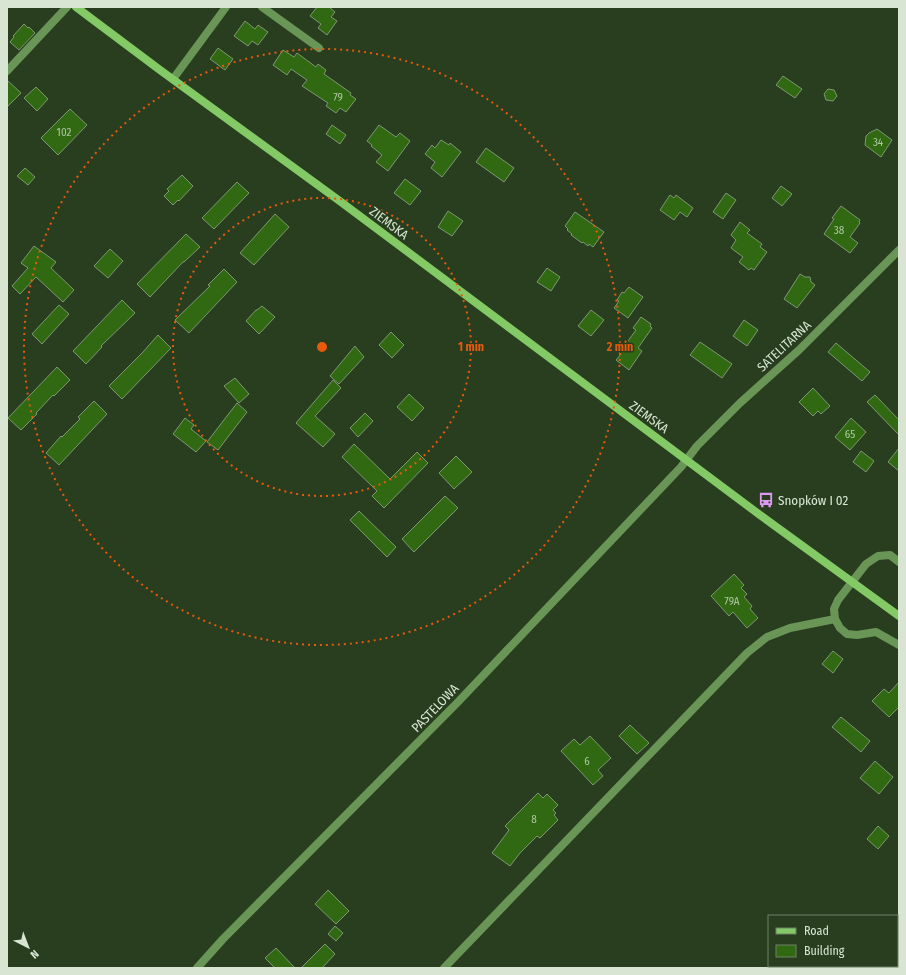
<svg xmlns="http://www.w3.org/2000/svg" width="906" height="975" font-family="'Fira Sans Condensed',sans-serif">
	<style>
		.building { fill: #316912; stroke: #7e9775 }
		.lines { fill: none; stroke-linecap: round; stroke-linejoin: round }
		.street { stroke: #699557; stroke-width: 8 }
		.secondary { stroke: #83c965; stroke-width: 8 }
		.ring { fill: none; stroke: #e8590c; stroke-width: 2; stroke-dasharray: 2 4 }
		.labels { text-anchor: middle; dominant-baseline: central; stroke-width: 3; stroke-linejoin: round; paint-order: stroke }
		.number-label { font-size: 11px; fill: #aec6a2 }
		.street-label { font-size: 13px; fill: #d7e5d2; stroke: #283e1f }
		.poi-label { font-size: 13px; fill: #d7e5d2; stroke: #283e1f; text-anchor: start }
		.centre { fill: #e8590c; stroke: #283e1f; stroke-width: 2 }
		.ring-label { font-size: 12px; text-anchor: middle; font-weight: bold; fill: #e8590c; stroke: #283e1f; stroke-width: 3; stroke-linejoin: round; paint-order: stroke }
	</style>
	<rect width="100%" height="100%" fill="#283e1f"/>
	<!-- building -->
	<path class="building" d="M 317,7 L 329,7 L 335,12 L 331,17 L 337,21 L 327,35 L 318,28 L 321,24 L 310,16 Z
		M 245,21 L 255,29 L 258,25 L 268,32 L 258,45 L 252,41 L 248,46 L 234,36 Z
		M 24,24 L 28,28 L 29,27 L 35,33 L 19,50 L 10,42 L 14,37 L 13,36 Z
		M 218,48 L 233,59 L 225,70 L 210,59 Z
		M 283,50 L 294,57 L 297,53 L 316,67 L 318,64 L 326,70 L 324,74 L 351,93 L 350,95 L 356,99 L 346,112 L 340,108 L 336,113 L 326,106 L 328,103 L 302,86 L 307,80 L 291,69 L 287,75 L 273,65 Z
		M 783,76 L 802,89 L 795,98 L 776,85 Z
		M 7,80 L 21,93 L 7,107 Z
		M 36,87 L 48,99 L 37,111 L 24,98 Z
		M 828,89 L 834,90 L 837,96 L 833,101 L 826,100 L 824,94 Z
		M 70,109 L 87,125 L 58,155 L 41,138 Z
		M 332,125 L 346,135 L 340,144 L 326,134 Z
		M 379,125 L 396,137 L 400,133 L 410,141 L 388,171 L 376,162 L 382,155 L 371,146 L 372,145 L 367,141 Z
		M 877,129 L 892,140 L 881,157 L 865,145 L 866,136 L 869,133 Z
		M 441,140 L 449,145 L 450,143 L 461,152 L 442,177 L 431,168 L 435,162 L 425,154 L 432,145 L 435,148 Z
		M 486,148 L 514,168 L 504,182 L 476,162 Z
		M 25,168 L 35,177 L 28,185 L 17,176 Z
		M 182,175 L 193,186 L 179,201 L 178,200 L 173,205 L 164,196 L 169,191 L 167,189 Z
		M 405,179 L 421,191 L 410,205 L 394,193 Z
		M 237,182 L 249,193 L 214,229 L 202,218 Z
		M 781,186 L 792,194 L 782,206 L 772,198 Z
		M 726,193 L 736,200 L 723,219 L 713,212 Z
		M 670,195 L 674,198 L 676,195 L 693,208 L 687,217 L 680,212 L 674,220 L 660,210 Z
		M 841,206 L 860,220 L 859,222 L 860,223 L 850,237 L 858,243 L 850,253 L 824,234 L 834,219 L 832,218 Z
		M 448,211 L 463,221 L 452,236 L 438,227 Z
		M 575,212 L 604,232 L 593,247 L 589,244 L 588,246 L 583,242 L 582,243 L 571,235 L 572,234 L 567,230 L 568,229 L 565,226 Z
		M 275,214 L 289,227 L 254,265 L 240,253 Z
		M 740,222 L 750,230 L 747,233 L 762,244 L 760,247 L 767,252 L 754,270 L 751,268 L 749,270 L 739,262 L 743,257 L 731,248 L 736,240 L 731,235 Z
		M 186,234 L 200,247 L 184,262 L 183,262 L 150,297 L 137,284 Z
		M 34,246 L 56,262 L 51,268 L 74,290 L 63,302 L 36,277 L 20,294 L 12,286 L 28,268 L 21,263 Z
		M 110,249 L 123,261 L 108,278 L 94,266 Z
		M 547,268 L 560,277 L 551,291 L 537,282 Z
		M 224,269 L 237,282 L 189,333 L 175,320 L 210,286 L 208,285 Z
		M 800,274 L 805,277 L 810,277 L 811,282 L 815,285 L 797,308 L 784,299 Z
		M 629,287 L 643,297 L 628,318 L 614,308 L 619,301 L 617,300 L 622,292 L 624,293 Z
		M 122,300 L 135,313 L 101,346 L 102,347 L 86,364 L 73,351 Z
		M 59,305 L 69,314 L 42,344 L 32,334 Z
		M 262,306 L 275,317 L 259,334 L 246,321 L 256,310 L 257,310 Z
		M 591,310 L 604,320 L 591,336 L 578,326 Z
		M 641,317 L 651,324 L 650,326 L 652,328 L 638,348 L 642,351 L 629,370 L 616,360 L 621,354 L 619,353 L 636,330 L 633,328 Z
		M 744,320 L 758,330 L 747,346 L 733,336 Z
		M 391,332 L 404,345 L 392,358 L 379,345 Z
		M 158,335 L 171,348 L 122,399 L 109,386 L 143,352 Z
		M 700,342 L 732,364 L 722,378 L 690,355 Z
		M 836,343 L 870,372 L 862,381 L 828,352 Z
		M 355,346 L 364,357 L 339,384 L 330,376 Z
		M 57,367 L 70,380 L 54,396 L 53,395 L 36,413 L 37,414 L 21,430 L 8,418 Z
		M 235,378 L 249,394 L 239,403 L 224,386 Z
		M 333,380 L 341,388 L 315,416 L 335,434 L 323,447 L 296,423 Z
		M 813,388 L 830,406 L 821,414 L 818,411 L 813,416 L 799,402 Z
		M 409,394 L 424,408 L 412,421 L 397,407 Z
		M 875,395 L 899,420 L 899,435 L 867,402 Z
		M 94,401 L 107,414 L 59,465 L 46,453 L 61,436 L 62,437 L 80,419 L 78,417 Z
		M 237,403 L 247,412 L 218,450 L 207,442 Z
		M 365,413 L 373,421 L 358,437 L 350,428 Z
		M 185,418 L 194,425 L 191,429 L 206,441 L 196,452 L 173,434 Z
		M 851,418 L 866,432 L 850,450 L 835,437 Z
		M 354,444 L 390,479 L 417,452 L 428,463 L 384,508 L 372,496 L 377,491 L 342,457 Z
		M 899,448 L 899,471 L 888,462 Z
		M 861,451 L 874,461 L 866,472 L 853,462 Z
		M 456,456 L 472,472 L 454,489 L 439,473 Z
		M 445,496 L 458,508 L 414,552 L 402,539 Z
		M 359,511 L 396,547 L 387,557 L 350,520 Z
		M 734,574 L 744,585 L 741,588 L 747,594 L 744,597 L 752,606 L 750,609 L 758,618 L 747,628 L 733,612 L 729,616 L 711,596 Z
		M 833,651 L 843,659 L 833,673 L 822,664 Z
		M 899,682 L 899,707 L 889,717 L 872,701 L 884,689 L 889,693 Z
		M 841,717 L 870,741 L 861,752 L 832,727 Z
		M 630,725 L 649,743 L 637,754 L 619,736 Z
		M 590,736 L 611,758 L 598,770 L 603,776 L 593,785 L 561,751 L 574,739 L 580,745 Z
		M 875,761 L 893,777 L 879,794 L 860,778 Z
		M 538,793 L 543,798 L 547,794 L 558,805 L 553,810 L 556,813 L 554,815 L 558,820 L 540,838 L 537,836 L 520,853 L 510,866 L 492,853 L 509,830 L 505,826 Z
		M 878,826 L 889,836 L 878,849 L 867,839 Z
		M 328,890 L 349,911 L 336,924 L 315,904 Z
		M 335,926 L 343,933 L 336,941 L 328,934 Z
		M 325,944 L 335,954 L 322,968 L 301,968 Z
		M 276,948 L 295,968 L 275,968 L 265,958 Z"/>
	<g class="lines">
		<!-- street -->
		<path class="street" d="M 262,7 L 319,48
			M 7,71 L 67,7
			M 173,79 L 226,7
			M 899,562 L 890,555 L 878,556 L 866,564 L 838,600 L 834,609 L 835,619 L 840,628 L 847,634 L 857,635 L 876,632 L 899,645
			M 197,968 L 223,939 L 457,703 L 681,467 L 697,446 L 740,403 L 799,350 L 899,250
			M 444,968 L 747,653 L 767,637 L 790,628 L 835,619"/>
		<!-- secondary -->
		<path class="secondary" d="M 76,7 L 160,70 L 337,199 L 760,515 L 899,616"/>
	</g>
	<!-- distance rings -->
	<g class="ring">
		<circle cx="322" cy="347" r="149"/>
		<circle cx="322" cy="347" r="298"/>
	</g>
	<!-- icons -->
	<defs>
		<symbol id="bus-bare" viewBox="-9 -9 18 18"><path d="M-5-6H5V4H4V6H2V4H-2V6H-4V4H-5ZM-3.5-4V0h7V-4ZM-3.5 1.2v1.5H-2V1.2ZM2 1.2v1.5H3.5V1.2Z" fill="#dc99f4" stroke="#283e1f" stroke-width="2.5" paint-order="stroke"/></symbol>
	</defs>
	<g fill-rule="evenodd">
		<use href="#bus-bare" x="755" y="489" width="22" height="22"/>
	</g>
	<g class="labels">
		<!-- number labels -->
		<g class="number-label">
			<text x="338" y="97">79</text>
			<text x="64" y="132">102</text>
			<text x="878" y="142">34</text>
			<text x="839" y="230">38</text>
			<text x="850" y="434">65</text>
			<text x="732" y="601">79A</text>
			<text x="587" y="761">6</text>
			<text x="534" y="819">8</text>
		</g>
		<!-- street labels -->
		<g class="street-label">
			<text transform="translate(389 223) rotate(37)">ZIEMSKA</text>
			<text transform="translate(784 346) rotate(-43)">SATELITARNA</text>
			<text transform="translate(649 417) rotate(36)">ZIEMSKA</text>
			<text transform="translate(435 708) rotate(-46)">PASTELOWA</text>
		</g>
		<!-- poi labels -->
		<g class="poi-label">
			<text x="778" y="500">Snopków I 02</text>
		</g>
	</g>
	<circle cx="322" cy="347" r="6" class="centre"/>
	<g class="ring-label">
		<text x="471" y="351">1 min</text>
		<text x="620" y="351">2 min</text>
	</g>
	<!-- border -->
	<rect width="906" height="975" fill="none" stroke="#d7e5d2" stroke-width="16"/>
	<!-- legend -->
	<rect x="768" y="915" width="130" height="52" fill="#283e1f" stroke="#6e8167"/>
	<rect x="776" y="928" width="20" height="6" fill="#83c965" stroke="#6e8167"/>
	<text x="804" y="935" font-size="12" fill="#d7e5d2">Road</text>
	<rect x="776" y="945" width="20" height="12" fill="#316912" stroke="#6e8167"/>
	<text x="804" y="955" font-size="12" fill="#d7e5d2">Building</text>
	<!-- north arrow -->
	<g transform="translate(28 947) rotate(138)" stroke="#283e1f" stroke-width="3" paint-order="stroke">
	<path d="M0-3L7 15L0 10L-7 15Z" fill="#d7e5d2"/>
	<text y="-6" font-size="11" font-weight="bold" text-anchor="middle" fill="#d7e5d2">N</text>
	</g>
</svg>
